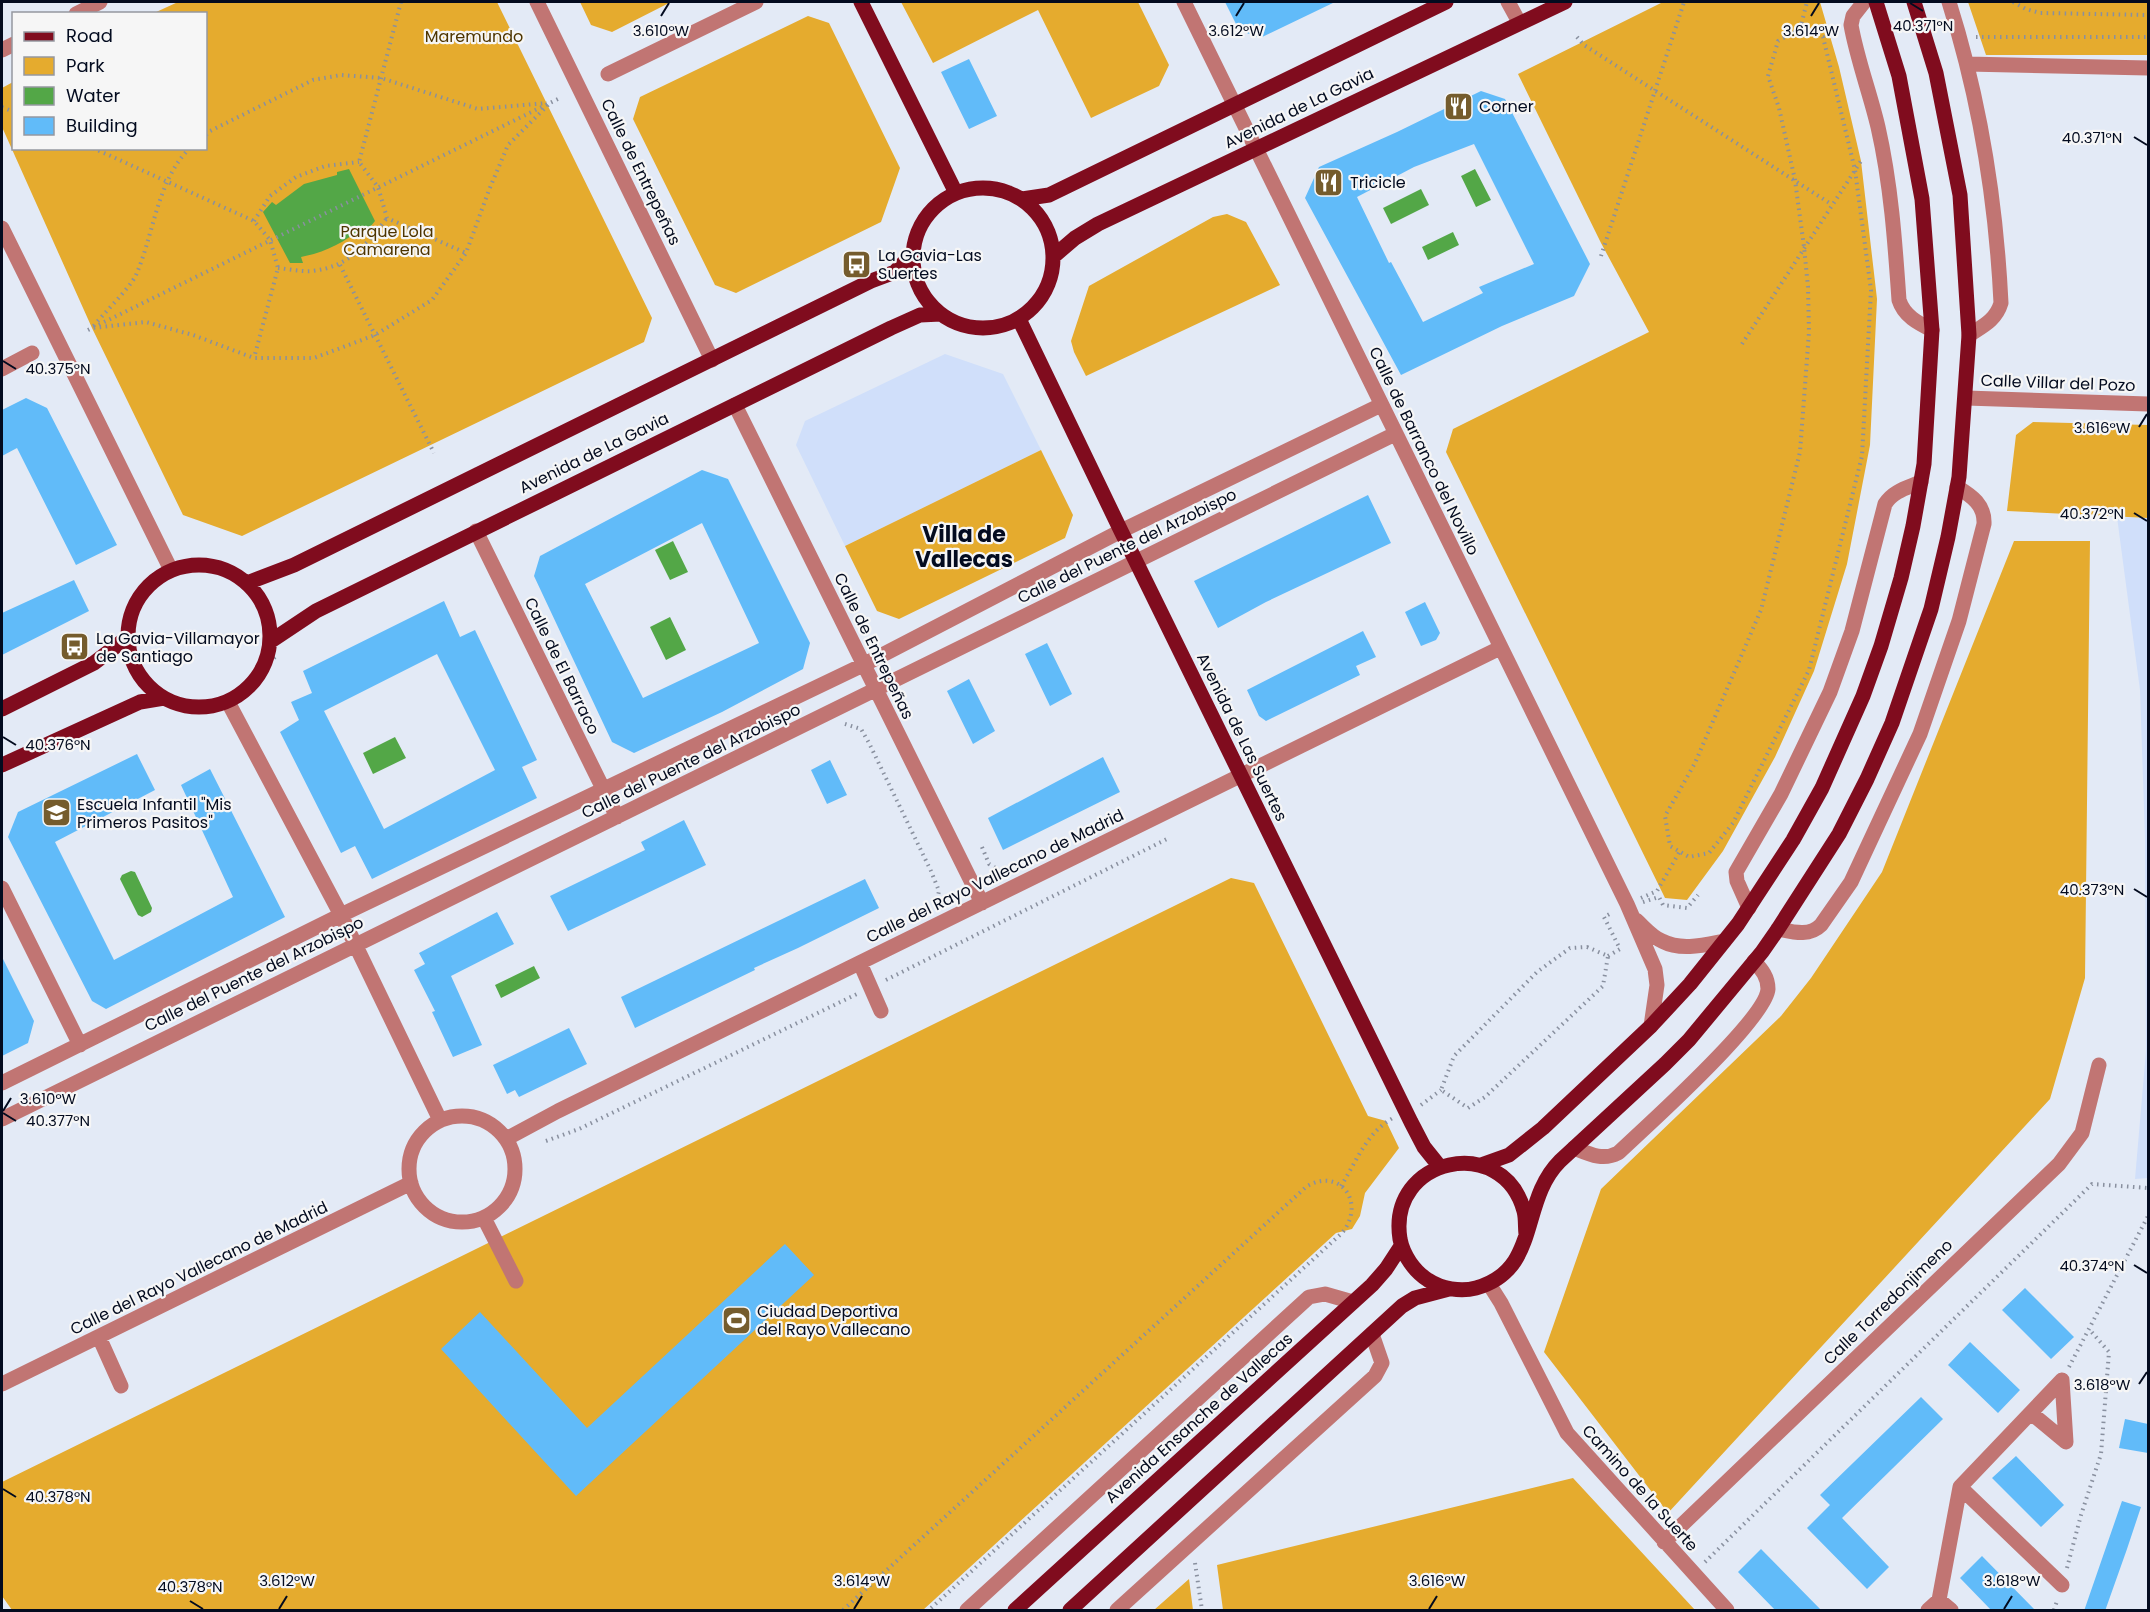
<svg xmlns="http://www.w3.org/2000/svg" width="2150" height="1612" font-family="Poppins,sans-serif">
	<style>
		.built { fill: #d0dffa }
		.green { fill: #e5ab2e }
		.water { fill: #53a747 }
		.building { fill: #61bbf9; fill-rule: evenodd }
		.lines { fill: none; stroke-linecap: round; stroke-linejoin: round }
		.path { stroke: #89909f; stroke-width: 4; stroke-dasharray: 1.5 4.5; stroke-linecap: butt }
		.minor { stroke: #c17573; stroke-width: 15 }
		.major { stroke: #800c1e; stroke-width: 15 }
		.ticks { fill: none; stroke: #030b1f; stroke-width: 2 }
		.labels { text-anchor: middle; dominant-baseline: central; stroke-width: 4.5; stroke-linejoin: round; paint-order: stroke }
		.park-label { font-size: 16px; fill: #4e3500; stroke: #f6f6f6 }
		.poi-label { font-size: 16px; fill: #030b1f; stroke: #f6f6f6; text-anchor: start }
		.street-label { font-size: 16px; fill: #030b1f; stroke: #f6f6f6 }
		.district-label { font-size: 22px; font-weight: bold; fill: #030b1f; stroke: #f6f6f6 }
		.ticks-label { font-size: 15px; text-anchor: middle; fill: #030b1f; stroke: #f6f6f6; stroke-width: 4.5; stroke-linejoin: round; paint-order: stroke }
	</style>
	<rect width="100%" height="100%" fill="#e3eaf6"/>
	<!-- built -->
	<path class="built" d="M 945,354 L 1003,374 L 1041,450 L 845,546 L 796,445 L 805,421 Z
		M 2117,517 L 2148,518 L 2148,1178 L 2135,1179 L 2146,1051 L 2145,838 L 2140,690 Z"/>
	<!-- green -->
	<path class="green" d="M 178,2 L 497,2 L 652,318 L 644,342 L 242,536 L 183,515 L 92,328 L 2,127 L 2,88 L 13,82 L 14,148 L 206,148 L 206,14 L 154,13 Z
		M 580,2 L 671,2 L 612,32 L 591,25 Z
		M 901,2 L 1138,2 L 1169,65 L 1159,86 L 1091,118 L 1038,10 L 933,63 Z
		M 1663,2 L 1820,2 L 1839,67 L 1861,161 L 1877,299 L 1870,445 L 1847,564 L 1814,671 L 1775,757 L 1723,851 L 1687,900 L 1665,898 L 1446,452 L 1453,429 L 1649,332 L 1601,243 L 1518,74 Z
		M 1968,2 L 2148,2 L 2148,55 L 1986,55 Z
		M 808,16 L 829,23 L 900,168 L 881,222 L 736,293 L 715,285 L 633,119 L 640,97 Z
		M 1227,214 L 1246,222 L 1280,285 L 1086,376 L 1074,352 L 1071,341 L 1089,286 L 1213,217 Z
		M 2033,422 L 2148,425 L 2148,518 L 2007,511 L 2016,435 Z
		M 1041,450 L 1073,515 L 1065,538 L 899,619 L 877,611 L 845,546 Z
		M 2014,541 L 2090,541 L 2085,978 L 2050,1099 L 1668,1513 L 1544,1352 L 1601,1189 L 1781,1016 L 1811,978 L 1882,872 Z
		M 1231,878 L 1254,883 L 1368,1116 L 1386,1121 L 1399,1148 L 1365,1193 L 1360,1216 L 1352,1229 L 1336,1233 L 923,1610 L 12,1610 L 2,1596 L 2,1482 Z
		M 1573,1478 L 1695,1610 L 1223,1610 L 1217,1565 Z
		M 1189,1579 L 1193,1610 L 1154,1610 Z"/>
	<!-- water -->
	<path class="water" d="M 349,169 L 375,221 L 366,232 L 362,228 C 343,243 326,252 301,257 L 303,263 L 290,263 L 263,212 L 272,202 L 276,205 L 304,184 L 337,175 L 337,172 Z
		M 1475,169 L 1491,200 L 1476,207 L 1461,176 Z
		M 1421,189 L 1429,205 L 1391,224 L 1383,208 Z
		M 1453,232 L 1459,245 L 1428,260 L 1422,247 Z
		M 673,541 L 688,572 L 670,580 L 655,550 Z
		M 670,617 L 686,650 L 666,660 L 650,627 Z
		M 395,737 L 406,758 L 373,774 L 363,753 Z
		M 131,871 L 135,872 L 152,908 L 151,912 L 142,917 L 138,915 L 120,879 L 122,875 Z
		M 534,966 L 540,978 L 501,998 L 495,985 Z"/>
	<!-- building -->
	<path class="building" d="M 1225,2 L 1335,2 L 1260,38 L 1239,30 Z
		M 969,59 L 997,116 L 969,129 L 941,72 Z
		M 1481,91 L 1505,99 L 1590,264 L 1574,296 L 1502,326 L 1401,375 L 1305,198 L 1319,167 L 1397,132 ZM 1474,144 L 1534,264 L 1479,287 L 1483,293 L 1423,322 L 1391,262 L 1389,263 L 1357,197 L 1414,167 Z
		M 26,398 L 47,408 L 117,545 L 76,565 L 17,448 L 2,456 L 2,410 Z
		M 702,470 L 728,479 L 810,643 L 803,669 L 722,712 L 634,753 L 612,742 L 534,576 L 540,556 ZM 702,523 L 759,643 L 643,698 L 585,584 Z
		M 1368,495 L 1391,543 L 1266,602 L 1218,628 L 1194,581 Z
		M 74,580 L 89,611 L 2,655 L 2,613 Z
		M 444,601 L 460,637 L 475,630 L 537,760 L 522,767 L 537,798 L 372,879 L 355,846 L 341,853 L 280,732 L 299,720 L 291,702 L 312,693 L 303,671 ZM 437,654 L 495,770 L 384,829 L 324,711 Z
		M 1425,602 L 1440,633 L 1436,640 L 1421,646 L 1405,612 Z
		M 1363,631 L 1376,657 L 1356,666 L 1360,675 L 1266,721 L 1259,716 L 1247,690 Z
		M 1047,643 L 1072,694 L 1050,706 L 1025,654 Z
		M 969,679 L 995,731 L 973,744 L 947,691 Z
		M 137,754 L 155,790 L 55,842 L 114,960 L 233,897 L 181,785 L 210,769 L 285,917 L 106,1009 L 92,1001 L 8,837 L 18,812 Z
		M 1103,757 L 1120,792 L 1003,850 L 988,818 Z
		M 830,760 L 847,795 L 827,804 L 811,770 Z
		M 684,820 L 706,865 L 568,931 L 550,896 L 645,850 L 641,842 Z
		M 865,879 L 879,908 L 798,948 L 754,968 L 755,970 L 635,1028 L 621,997 Z
		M 497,912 L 514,944 L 451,976 L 482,1045 L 453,1057 L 432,1012 L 435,1011 L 414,970 L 425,964 L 419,953 Z
		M 2,957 L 34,1021 L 28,1043 L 2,1056 Z
		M 569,1028 L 587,1064 L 519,1097 L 515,1090 L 507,1094 L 493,1065 Z
		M 785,1244 L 814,1275 L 576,1496 L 441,1349 L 480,1312 L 587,1428 Z
		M 2025,1288 L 2074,1337 L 2051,1359 L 2002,1310 Z
		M 1970,1342 L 2020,1390 L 1998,1413 L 1948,1365 Z
		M 1921,1397 L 1943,1419 L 1842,1518 L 1889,1567 L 1867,1589 L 1807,1528 L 1830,1505 L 1820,1495 Z
		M 2125,1419 L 2148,1424 L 2148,1453 L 2119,1448 Z
		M 2016,1456 L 2064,1505 L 2041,1527 L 1992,1478 Z
		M 2122,1501 L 2141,1507 L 2127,1549 L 2105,1611 L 2084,1611 Z
		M 1761,1549 L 1822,1611 L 1776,1611 L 1738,1572 Z
		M 1982,1556 L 2036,1611 L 1992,1611 L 1960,1578 Z"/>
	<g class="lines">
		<!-- path -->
		<path class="path" d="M 401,2 L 359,162 L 378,187 L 387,218 L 466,253
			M 2013,2 L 2026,9 L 2040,13 L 2148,15
			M 1800,29 L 1823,37 L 1855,170 L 1871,290 L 1862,456 L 1809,670 L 1733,823 L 1709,853 L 1689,857 L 1670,846 L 1665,816 L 1695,763 L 1761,610 L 1800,452 L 1809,332 L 1808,287 L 1804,247 L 1795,180 L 1779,108 L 1768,76 L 1778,41 Z
			M 1800,29 L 1807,2
			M 1577,37 L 1584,45 L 1831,204
			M 1976,37 L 2148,37
			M 2,107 L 14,112
			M 206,135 L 210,131 L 313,80 L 341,75 L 381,78 L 478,109 L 547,103
			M 93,148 L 254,221 L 270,240 L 278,268 L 254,358
			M 190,148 C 157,180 154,234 136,275 C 130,288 102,315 92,328 L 146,322 L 193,335 L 254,358 L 314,358 L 375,335 L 432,300 L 466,253 L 489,190 L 508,145 L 551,102
			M 1000,189 L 1012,187
			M 254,221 L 270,196 L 296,177 L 325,166 L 359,162
			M 1601,256 L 1684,2
			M 340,265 L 434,453
			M 278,268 C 289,269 301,272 312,271 C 349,267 366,245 387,218
			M 1048,280 L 1057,273
			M 88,330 L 560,98
			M 1742,344 L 1861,161
			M 265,666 L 275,657
			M 845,724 L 861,729 L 869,743 L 931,871 L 939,891 L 936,905 L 932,907
			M 982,847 L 989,864 L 1004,873
			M 1641,898 L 1657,891 L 1680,851
			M 1643,902 L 1659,897 L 1663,905 L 1687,908 L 1698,895
			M 1587,947 L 1608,956 L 1603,986 L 1485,1097 L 1468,1108 L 1441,1090 L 1454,1056 L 1537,972 L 1570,948 Z
			M 1608,956 L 1620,949 L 1604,917 L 1613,912
			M 886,980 L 1167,839
			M 1421,1105 L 1441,1090
			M 546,1141 L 579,1129 L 857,994
			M 1341,1186 C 1356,1162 1367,1132 1393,1118
			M 2069,1367 L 2148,1216
			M 1705,1562 L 2092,1184 L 2148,1188
			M 1195,1563 L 1202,1610
			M 2067,1568 L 2081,1515 L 2101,1454 L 2109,1352 L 2089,1329
			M 843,1610 L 1306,1187 C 1339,1166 1367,1202 1342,1233 L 929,1610
			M 2054,1610 L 2057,1601"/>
		<!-- minor -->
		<path class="minor" d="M 537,2 L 712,360
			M 1184,2 L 1627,904 L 1655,969 L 1657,985 L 1651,1026
			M 1508,2 L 1519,22
			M 1864,2 L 1853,16 L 1851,25 C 1857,59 1870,93 1878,127 C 1891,184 1895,242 1899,300 C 1904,316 1918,323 1932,330
			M 1949,2 C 1980,100 1996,200 2001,303 C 1996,320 1983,326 1969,335
			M 76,14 L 100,2
			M 2,50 L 14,44
			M 1967,64 L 2148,68
			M 608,74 L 756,2
			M 2,228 L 171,570
			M 2,369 L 32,353
			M 1966,398 L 2148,404
			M 735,405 L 982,903
			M 476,531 L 617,817
			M 228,702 L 341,915 L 440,1120
			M 2,888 L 80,1045
			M 1749,908 L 1737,881 L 1736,872 L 1781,794 L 1830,692 L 1852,631 L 1885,504 C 1893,491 1907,488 1921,482
			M 1636,920 C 1644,927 1652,937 1662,941 C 1681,951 1704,945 1724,941
			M 1778,929 C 1793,932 1809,937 1821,925 L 1851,882 L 1920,734 L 1959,621 L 1984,524 C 1985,505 1972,496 1957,487
			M 860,963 L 881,1011
			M 2,1083 L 341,915 L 863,665 L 1121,531 L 1381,405
			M409 1169a53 53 0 1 1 106 0a53 53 0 1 1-106 0Z
			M 2,1119 L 1395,434
			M 506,1139 L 558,1111 L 1500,648
			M 1574,1148 C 1589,1154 1603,1161 1618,1153 C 1645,1128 1766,1019 1768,989 C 1768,977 1762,970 1754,961
			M 484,1218 L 516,1281
			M 1489,1284 L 1501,1303 L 1567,1433 L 1727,1610
			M 99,1337 L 121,1386
			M 2,1384 L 411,1183
			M 2031,1413 L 2066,1442 L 2062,1380
			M 1960,1487 L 2062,1585
			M 1664,1542 L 2059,1164 L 2082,1133 L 2099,1065
			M 1939,1600 L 1951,1610
			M 967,1610 L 1309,1297 L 1325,1294 L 1353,1302
			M 1117,1610 L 1375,1376 L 1382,1363 L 1372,1334
			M 1928,1610 L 1939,1600 L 1960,1487 L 2062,1380"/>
		<!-- major -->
		<path class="major" d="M 861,2 L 956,193
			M913 258a70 70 0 1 1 140 0a70 70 0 1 1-140 0Z
			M 1022,199 L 1049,195 L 1446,2
			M 1054,256 L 1075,238 L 1098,224 L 1565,2
			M 1019,319 L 1121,531 L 1411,1122 L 1424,1147 L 1440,1167
			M128 636a71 71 0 1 1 142 0a71 71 0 1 1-142 0Z
			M 247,583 L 294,565 L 871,281 L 895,272 L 913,253
			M 271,641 L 316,611 L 891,328 L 920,315 L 941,314
			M 2,709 L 94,663 L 128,637
			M 2,765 L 140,702 L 164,698
			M 1481,1165 L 1509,1155 L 1543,1128 L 1651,1026 L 1690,984 L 1738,924 L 1793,840 L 1822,788 L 1863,696 L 1881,646 L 1901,578 L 1913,526 L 1924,464 L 1932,330 L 1922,199 L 1899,76 L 1876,2
			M 1526,1234 C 1525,1226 1526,1218 1524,1211 C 1503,1133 1387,1157 1400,1239 C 1403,1255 1414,1271 1428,1280 C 1441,1289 1461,1292 1476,1288 C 1541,1270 1519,1202 1560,1161 L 1665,1064 L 1689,1040 L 1762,952 L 1778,929 L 1839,834 L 1867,779 L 1892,723 L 1931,609 L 1948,537 L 1959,477 L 1969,335 L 1960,195 L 1936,73 L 1914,2
			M 1015,1610 L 1372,1285 L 1386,1269 L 1401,1246
			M 1070,1610 L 1402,1306 L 1415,1298 L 1449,1289"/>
	</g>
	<!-- ticks -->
	<path class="ticks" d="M 1910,3 L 1923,11M 661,16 L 669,3M 1236,16 L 1244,3M 1811,16 L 1819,3M 2134,137 L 2147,145M 3,361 L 16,369M 2139,427 L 2147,414M 2134,513 L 2147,521M 3,737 L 16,745M 2134,889 L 2147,897M 3,1111 L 11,1098M 3,1113 L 16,1121M 2134,1265 L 2147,1273M 2139,1384 L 2147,1372M 3,1489 L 16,1497M 190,1601 L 203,1609M 279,1609 L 287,1596M 854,1609 L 862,1596M 1429,1609 L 1437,1596M 2004,1609 L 2012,1596"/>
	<!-- icons -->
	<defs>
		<symbol id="restaurant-square" viewBox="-11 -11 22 22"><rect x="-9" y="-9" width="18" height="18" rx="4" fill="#755c2d" stroke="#f6f6f6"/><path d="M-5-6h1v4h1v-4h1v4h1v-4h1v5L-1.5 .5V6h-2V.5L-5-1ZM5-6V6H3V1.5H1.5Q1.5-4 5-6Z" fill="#fff"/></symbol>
		<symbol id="bus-square" viewBox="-11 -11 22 22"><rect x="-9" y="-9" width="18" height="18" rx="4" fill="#755c2d" stroke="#f6f6f6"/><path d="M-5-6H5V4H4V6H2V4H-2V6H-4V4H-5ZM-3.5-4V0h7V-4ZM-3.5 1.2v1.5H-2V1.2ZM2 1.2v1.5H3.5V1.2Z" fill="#fff"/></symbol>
		<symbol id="school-square" viewBox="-11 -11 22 22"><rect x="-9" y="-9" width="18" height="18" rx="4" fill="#755c2d" stroke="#f6f6f6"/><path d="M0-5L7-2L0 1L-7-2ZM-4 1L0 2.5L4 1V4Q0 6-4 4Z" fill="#fff"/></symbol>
		<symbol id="stadium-square" viewBox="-11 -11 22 22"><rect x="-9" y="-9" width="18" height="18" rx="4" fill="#755c2d" stroke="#f6f6f6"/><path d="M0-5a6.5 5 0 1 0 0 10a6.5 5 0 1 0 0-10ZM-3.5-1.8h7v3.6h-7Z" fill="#fff"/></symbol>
	</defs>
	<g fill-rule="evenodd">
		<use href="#restaurant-square" x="1442" y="90" width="33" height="33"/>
		<use href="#restaurant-square" x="1312" y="166" width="33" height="33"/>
		<use href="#bus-square" x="840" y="248" width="33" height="33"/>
		<use href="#bus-square" x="58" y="630" width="33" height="33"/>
		<use href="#school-square" x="40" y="796" width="33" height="33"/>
		<use href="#stadium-square" x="720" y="1304" width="33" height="33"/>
	</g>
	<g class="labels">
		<!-- park labels -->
		<g class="park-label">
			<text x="474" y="36">Maremundo</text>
			<text x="387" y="231">Parque Lola<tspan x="387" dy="18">Camarena</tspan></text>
		</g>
		<!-- poi labels -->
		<g class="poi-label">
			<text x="1479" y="106">Corner</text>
			<text x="1350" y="182">Tricicle</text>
			<text x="878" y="255">La Gavia-Las<tspan x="878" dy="18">Suertes</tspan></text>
			<text x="96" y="638">La Gavia-Villamayor<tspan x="96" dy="18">de Santiago</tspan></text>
			<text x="77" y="804">Escuela Infantil "Mis<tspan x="77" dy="18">Primeros Pasitos"</tspan></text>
			<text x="757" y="1311">Ciudad Deportiva<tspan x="757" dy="18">del Rayo Vallecano</tspan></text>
		</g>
		<!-- street labels -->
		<g class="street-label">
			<text transform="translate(1299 108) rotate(-26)">Avenida de La Gavia</text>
			<text transform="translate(641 172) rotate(64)">Calle de Entrepeñas</text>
			<text transform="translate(2058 383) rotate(2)">Calle Villar del Pozo</text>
			<text transform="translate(1424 451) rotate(64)">Calle de Barranco del Novillo</text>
			<text transform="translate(594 453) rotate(-26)">Avenida de La Gavia</text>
			<text transform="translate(1127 546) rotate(-26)">Calle del Puente del Arzobispo</text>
			<text transform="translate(874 646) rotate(64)">Calle de Entrepeñas</text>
			<text transform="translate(562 666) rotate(64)">Calle de El Barraco</text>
			<text transform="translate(1242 737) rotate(64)">Avenida de Las Suertes</text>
			<text transform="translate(691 761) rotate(-26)">Calle del Puente del Arzobispo</text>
			<text transform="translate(995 876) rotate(-26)">Calle del Rayo Vallecano de Madrid</text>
			<text transform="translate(254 974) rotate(-26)">Calle del Puente del Arzobispo</text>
			<text transform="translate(199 1268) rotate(-26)">Calle del Rayo Vallecano de Madrid</text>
			<text transform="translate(1888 1302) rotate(-44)">Calle Torredonjimeno</text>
			<text transform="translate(1199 1418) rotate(-42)">Avenida Ensanche de Vallecas</text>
			<text transform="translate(1640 1488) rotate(48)">Camino de la Suerte</text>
		</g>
		<!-- district labels -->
		<g class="district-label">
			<text x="964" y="534">Villa de<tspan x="964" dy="25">Vallecas</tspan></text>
		</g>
	</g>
	<g class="ticks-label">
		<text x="1923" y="31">40.371°N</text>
		<text x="1811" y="36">3.614°W</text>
		<text x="661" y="36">3.610°W</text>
		<text x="1236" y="36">3.612°W</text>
		<text x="2092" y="143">40.371°N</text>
		<text x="58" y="374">40.375°N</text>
		<text x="2102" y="433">3.616°W</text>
		<text x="2092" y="519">40.372°N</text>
		<text x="58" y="750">40.376°N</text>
		<text x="2092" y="895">40.373°N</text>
		<text x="48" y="1104">3.610°W</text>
		<text x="58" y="1126">40.377°N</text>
		<text x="2092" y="1271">40.374°N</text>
		<text x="2102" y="1390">3.618°W</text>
		<text x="58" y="1502">40.378°N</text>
		<text x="287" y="1586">3.612°W</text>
		<text x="862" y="1586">3.614°W</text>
		<text x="1437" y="1586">3.616°W</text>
		<text x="2012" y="1586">3.618°W</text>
		<text x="190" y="1592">40.378°N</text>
	</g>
	<!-- border -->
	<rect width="2150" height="1612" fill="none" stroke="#030b1f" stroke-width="6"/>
	<!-- legend -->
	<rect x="12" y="12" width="195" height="138" fill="#f6f6f6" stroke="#9598a0" stroke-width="1.5"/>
	<rect x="24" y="32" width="30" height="9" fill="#800c1e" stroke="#9598a0" stroke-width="1.5"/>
	<text x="66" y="42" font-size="18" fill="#030b1f">Road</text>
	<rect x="24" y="57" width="30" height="18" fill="#e5ab2e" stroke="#9598a0" stroke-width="1.5"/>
	<text x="66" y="72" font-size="18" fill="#030b1f">Park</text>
	<rect x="24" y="87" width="30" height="18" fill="#53a747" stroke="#9598a0" stroke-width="1.5"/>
	<text x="66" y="102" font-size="18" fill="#030b1f">Water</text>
	<rect x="24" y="117" width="30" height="18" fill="#61bbf9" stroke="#9598a0" stroke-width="1.5"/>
	<text x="66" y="132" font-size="18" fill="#030b1f">Building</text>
</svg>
